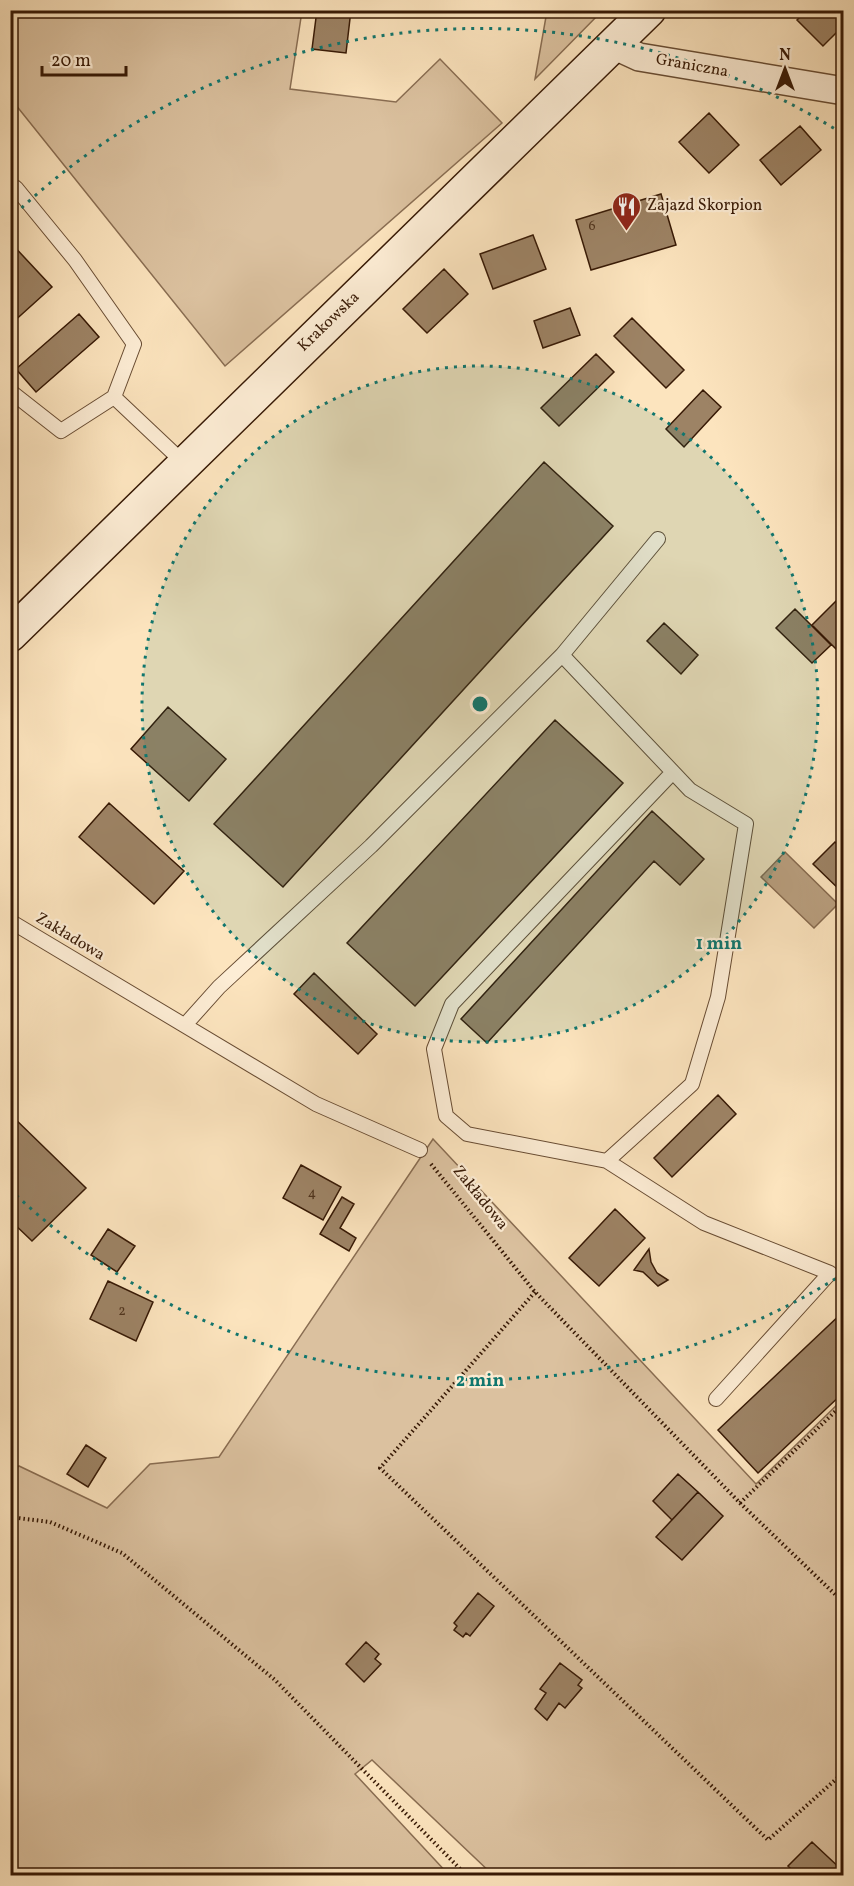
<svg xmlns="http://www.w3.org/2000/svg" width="854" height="1886" font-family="Vollkorn,serif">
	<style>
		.green { fill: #dbc19f; stroke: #896d52; stroke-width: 1.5 }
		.water { fill: #b99f7f; stroke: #85694e; stroke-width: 1.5 }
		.building { fill: #9d8365; stroke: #371905; stroke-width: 1.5 }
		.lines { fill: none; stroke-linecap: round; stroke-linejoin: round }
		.lane-casing { stroke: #684c33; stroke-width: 16 }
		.street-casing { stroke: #684c33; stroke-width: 30 }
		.secondary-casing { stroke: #371905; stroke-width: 36 }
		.path { stroke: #371905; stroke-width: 4; stroke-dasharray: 1.5 3; stroke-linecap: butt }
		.lane { stroke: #fdedd5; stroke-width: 14 }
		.street { stroke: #fdedd5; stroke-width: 27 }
		.secondary { stroke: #fdedd5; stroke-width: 33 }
		.ring { fill: none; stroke: #0f766e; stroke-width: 3; stroke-dasharray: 3 6 }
		.labels { text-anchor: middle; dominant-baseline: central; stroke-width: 4.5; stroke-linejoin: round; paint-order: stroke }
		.number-label { font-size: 14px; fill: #50341d }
		.street-label { font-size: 16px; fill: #371905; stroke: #fdedd5 }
		.poi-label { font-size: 16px; fill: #371905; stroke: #fdedd5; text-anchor: start }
		.centre { fill: #0f766e; stroke: #fdedd5; stroke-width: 3 }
		.ring-label { font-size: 18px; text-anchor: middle; font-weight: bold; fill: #0f766e; stroke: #fdedd5; stroke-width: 4.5; stroke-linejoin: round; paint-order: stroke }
	</style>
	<rect width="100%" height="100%" fill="#fce4be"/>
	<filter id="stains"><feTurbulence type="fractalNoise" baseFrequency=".00333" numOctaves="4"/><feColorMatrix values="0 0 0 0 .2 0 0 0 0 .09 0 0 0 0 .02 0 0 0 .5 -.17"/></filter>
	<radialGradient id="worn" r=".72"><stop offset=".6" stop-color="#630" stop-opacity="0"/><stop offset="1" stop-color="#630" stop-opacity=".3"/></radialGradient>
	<!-- green -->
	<path class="green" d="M 10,11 L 302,11 L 290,89 L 396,102 L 440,59 L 502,123 L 225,366 L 11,99 Z
		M 547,11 L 602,11 L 535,79 Z
		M 433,1139 L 756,1484 L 843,1399 L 843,1875 L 493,1875 L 372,1760 L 355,1774 L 449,1875 L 11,1876 L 11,1473 L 19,1466 L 107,1508 L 150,1464 L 219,1457 Z"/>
	<!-- water -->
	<path class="water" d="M 785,852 L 838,904 L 814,928 L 761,877 Z"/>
	<!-- building -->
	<path class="building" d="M 317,10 L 351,10 L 346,53 L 312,49 Z
		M 807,10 L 843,10 L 844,25 L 823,46 L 797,20 Z
		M 709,113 L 739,145 L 709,173 L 679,142 Z
		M 800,126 L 821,150 L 781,185 L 760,160 Z
		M 661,194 L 676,245 L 591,270 L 576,220 Z
		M 533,235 L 546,269 L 493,289 L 480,254 Z
		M 10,242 L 52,287 L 11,324 L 10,323 Z
		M 444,269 L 468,294 L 427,333 L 403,309 Z
		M 570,308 L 580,335 L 543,348 L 534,321 Z
		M 79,314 L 99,337 L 36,392 L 16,369 Z
		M 632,318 L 684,370 L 666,388 L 614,336 Z
		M 596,354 L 614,372 L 559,426 L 541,408 Z
		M 703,390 L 721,407 L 684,447 L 666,429 Z
		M 544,462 L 613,526 L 283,887 L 214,824 Z
		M 844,593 L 844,657 L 812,625 Z
		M 795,609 L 831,645 L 812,663 L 776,628 Z
		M 664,623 L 698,655 L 681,674 L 647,641 Z
		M 168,707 L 226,759 L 189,801 L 131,749 Z
		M 555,720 L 623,783 L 415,1006 L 347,943 Z
		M 109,803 L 184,871 L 154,904 L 79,837 Z
		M 652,811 L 704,859 L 680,885 L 654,861 L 487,1043 L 461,1019 Z
		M 835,842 L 844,850 L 844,894 L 813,864 Z
		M 314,973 L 377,1034 L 358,1054 L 294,994 Z
		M 718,1095 L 736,1114 L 672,1177 L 654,1158 Z
		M 10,1114 L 86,1188 L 32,1241 L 10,1220 Z
		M 301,1165 L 341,1187 L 323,1220 L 283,1198 Z
		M 342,1197 L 354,1204 L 340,1228 L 356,1238 L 349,1251 L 320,1234 Z
		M 615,1209 L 645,1238 L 599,1286 L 569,1258 Z
		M 108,1229 L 135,1246 L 117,1272 L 91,1255 Z
		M 649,1249 L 651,1262 L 657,1273 L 668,1280 L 658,1286 L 643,1272 L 634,1270 Z
		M 108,1281 L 153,1302 L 136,1341 L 90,1319 Z
		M 844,1311 L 844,1392 L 758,1473 L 718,1430 Z
		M 86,1445 L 106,1458 L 88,1487 L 67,1474 Z
		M 678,1474 L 698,1492 L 672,1520 L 653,1501 Z
		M 698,1492 L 723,1516 L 682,1560 L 656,1537 Z
		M 478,1593 L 494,1606 L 470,1636 L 466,1633 L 463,1637 L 454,1630 L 457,1626 L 454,1623 Z
		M 366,1642 L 379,1654 L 375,1659 L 381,1664 L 364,1682 L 346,1664 Z
		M 560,1663 L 582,1680 L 578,1685 L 582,1688 L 565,1708 L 559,1703 L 547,1720 L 535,1709 L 546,1693 L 540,1689 Z
		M 812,1842 L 844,1872 L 844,1876 L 798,1876 L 788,1866 Z"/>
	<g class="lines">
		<defs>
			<path id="lane" d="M 10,191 L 16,188 L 75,260 L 134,344 L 114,397 L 61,431 L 10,391
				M 114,397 L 185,464
				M 562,655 L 690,790 L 746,824 L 718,997 L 692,1084 L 607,1161 L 467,1134 L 446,1116 L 434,1049 L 452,1004 L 673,772
				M 10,921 L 316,1104 L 420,1150
				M 185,1025 L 219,987 L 371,846 L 562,655 L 658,539
				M 607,1161 L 704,1223 L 830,1273 L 716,1399"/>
			<path id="street" d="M 613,45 L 639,57 L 844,91"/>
			<path id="secondary" d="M 10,635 L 649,10"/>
		</defs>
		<!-- lane casing -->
		<use href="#lane" class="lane-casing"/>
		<!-- street casing -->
		<use href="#street" class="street-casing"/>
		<!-- secondary casing -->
		<use href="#secondary" class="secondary-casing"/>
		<!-- path -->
		<path class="path" d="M 431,1164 L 535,1292 L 740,1503 L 844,1603
			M 535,1292 L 380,1468 L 768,1840 L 844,1772
			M 740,1503 L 844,1403
			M 10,1517 L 50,1522 L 122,1553 L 275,1680 L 467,1876"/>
		<!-- lane -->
		<use href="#lane" class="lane"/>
		<!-- street -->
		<use href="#street" class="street"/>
		<!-- secondary -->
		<use href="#secondary" class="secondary"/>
	</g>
	<!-- distance rings -->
	<circle cx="480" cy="704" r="338" fill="#0f766e" fill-opacity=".12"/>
	<g class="ring">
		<circle cx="480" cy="704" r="338"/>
		<path d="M843 1274A676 676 0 0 1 15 1194M15 214A676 676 0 0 1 843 134"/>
	</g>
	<!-- icons -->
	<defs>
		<symbol id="restaurant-pin" viewBox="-11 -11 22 30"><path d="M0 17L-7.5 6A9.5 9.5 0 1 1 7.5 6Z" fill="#8f2418" stroke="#fdedd5"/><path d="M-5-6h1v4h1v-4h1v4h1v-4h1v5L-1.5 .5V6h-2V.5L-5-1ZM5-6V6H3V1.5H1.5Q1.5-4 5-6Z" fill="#fff"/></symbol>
	</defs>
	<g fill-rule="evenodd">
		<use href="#restaurant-pin" x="610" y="190" width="33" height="45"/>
	</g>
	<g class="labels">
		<!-- number labels -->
		<g class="number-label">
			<text x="592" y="226">6</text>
			<text x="312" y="1193">4</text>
			<text x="122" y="1311">2</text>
		</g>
		<!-- street labels -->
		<g class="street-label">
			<text transform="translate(692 66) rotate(10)">Graniczna</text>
			<text transform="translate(329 322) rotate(-44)">Krakowska</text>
			<text transform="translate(70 937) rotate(31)">Zakładowa</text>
			<text transform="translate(480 1198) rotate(51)">Zakładowa</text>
		</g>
		<!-- poi labels -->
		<g class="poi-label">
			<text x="647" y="206">Zajazd Skorpion</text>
		</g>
	</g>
	<circle cx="480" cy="704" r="9" class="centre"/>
	<g class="ring-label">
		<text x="719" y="949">1 min</text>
		<text x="480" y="1386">2 min</text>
	</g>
	<!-- margin -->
	<rect width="854" height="1886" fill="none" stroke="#fce4be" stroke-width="36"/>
	<rect x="12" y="12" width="830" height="1862" fill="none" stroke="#371905" stroke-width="3"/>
	<rect x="18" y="18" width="818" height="1850" fill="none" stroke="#371905" stroke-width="1.5"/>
	<!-- north arrow -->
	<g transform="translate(785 69)" stroke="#fdedd5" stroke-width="4.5" paint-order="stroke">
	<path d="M0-4.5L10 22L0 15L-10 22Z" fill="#371905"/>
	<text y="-9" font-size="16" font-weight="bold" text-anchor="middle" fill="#371905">N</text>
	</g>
	<!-- scale -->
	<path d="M42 66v9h84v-9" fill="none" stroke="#371905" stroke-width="3"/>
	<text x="51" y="66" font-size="18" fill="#371905" stroke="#fdedd5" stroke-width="4.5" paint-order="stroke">20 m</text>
	<rect width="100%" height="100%" filter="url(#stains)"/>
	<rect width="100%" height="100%" fill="url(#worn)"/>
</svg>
